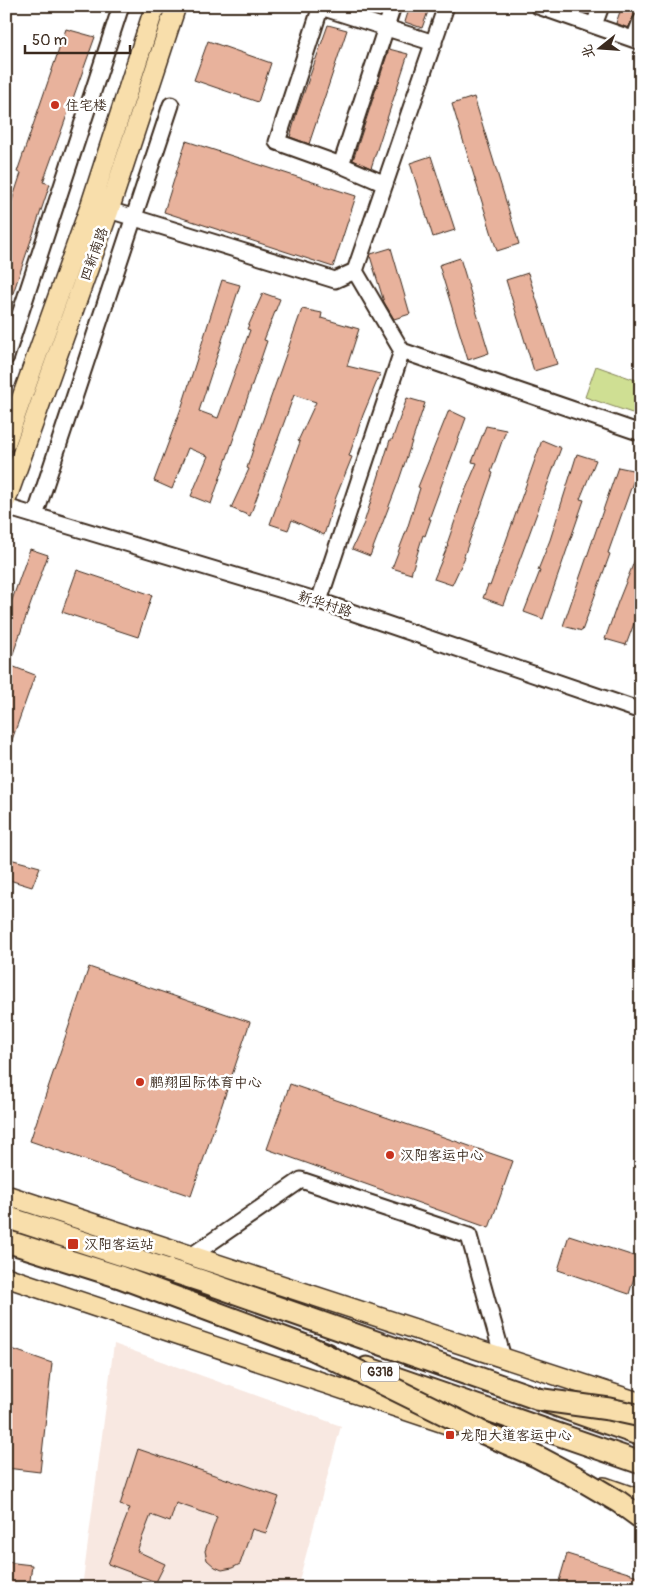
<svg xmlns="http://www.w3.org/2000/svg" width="647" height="1594" font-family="Pangolin,'LXGW WenKai TC',sans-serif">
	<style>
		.built { fill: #f8e8e1 }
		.green { fill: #cfdf93; stroke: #858458 }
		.building { fill: #e8b29c; stroke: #3b2a1e }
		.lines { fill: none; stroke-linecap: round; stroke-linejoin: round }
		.minor-casing { stroke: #3b2a1e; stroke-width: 19 }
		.major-casing { stroke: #3b2a1e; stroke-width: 22 }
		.highway-casing { stroke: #3b2a1e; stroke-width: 25 }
		.minor { stroke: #fff; stroke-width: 15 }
		.major { stroke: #f8deab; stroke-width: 19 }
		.highway { stroke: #f8deab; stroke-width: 21 }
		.highway-bridge-casing { stroke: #3b2a1e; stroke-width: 25; stroke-linecap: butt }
		.highway-bridge { stroke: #f8deab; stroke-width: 21 }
		.poi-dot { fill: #c8321e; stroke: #fff; stroke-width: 2 }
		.labels { text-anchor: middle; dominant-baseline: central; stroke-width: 5; stroke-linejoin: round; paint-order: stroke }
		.shield { fill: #fff; stroke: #766a62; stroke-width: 1 }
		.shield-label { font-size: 12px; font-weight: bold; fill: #3b2a1e }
		.poi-label { font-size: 14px; fill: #3b2a1e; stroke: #fff; text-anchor: start }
		.street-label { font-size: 14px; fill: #3b2a1e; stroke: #fff }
	</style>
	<rect width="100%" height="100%" fill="#fff"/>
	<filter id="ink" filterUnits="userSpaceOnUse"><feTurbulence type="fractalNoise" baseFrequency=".02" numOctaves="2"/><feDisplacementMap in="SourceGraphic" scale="10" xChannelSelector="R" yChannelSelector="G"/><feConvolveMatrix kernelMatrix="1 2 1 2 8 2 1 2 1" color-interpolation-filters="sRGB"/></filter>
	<g filter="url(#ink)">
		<!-- built -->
		<path class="built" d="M 114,1344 L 341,1426 L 297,1588 L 82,1588 Z"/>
		<!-- green -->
		<path class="green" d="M 596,366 L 641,382 L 641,416 L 585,397 Z"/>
		<!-- building -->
		<path class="building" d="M 410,6 L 430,6 L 422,28 L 405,22 Z
			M 576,6 L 591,6 L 588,14 L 575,9 Z
			M 622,6 L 641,6 L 641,12 L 635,14 L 628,28 L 616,23 Z
			M 328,25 L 347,30 L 309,144 L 290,137 L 297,112 Z
			M 66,29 L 95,37 L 43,182 L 50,184 L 8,308 L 6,307 L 6,219 L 21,173 L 17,172 Z
			M 208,41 L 271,63 L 258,102 L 194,80 Z
			M 389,49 L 408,54 L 371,168 L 353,160 Z
			M 474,97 L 519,244 L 497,251 L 452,104 Z
			M 186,141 L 356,196 L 333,267 L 164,212 Z
			M 431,156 L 455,230 L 433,237 L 410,163 Z
			M 391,248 L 410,314 L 394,319 L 384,302 L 370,256 L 371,254 Z
			M 460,258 L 489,353 L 468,360 L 439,265 Z
			M 528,273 L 557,364 L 534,371 L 506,280 Z
			M 222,280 L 240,285 L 199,411 L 218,418 L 250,330 L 247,329 L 263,293 L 280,299 L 264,340 L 267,341 L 211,504 L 191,496 L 208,456 L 188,448 L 172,489 L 154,481 L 182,406 Z
			M 302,309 L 322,313 L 321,318 L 359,329 L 347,366 L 380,374 L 363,415 L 349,456 L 352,457 L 336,497 L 324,535 L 292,520 L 288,530 L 270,524 L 300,442 L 298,441 L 316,402 L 294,395 L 250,516 L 231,508 L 249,469 L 247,468 L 259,431 Z
			M 407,398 L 425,403 L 399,480 L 370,556 L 352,549 L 364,523 L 390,440 L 392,440 Z
			M 449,410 L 466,418 L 429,519 L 431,519 L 425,536 L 423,535 L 411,574 L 392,568 L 407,529 L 420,488 L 418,487 Z
			M 486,426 L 506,430 L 491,472 L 493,473 L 464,556 L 465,557 L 452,585 L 434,579 L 448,545 L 447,544 L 461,503 L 460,503 L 477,463 L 472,462 Z
			M 542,440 L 561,448 L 503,605 L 483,598 L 488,585 L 490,586 Z
			M 577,454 L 596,460 L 580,499 L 584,500 L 543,619 L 524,612 L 540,571 L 538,570 L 550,540 Z
			M 618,467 L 637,471 L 608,553 L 610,554 L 582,631 L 563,626 Z
			M 640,547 L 641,595 L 636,609 L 639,610 L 626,645 L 605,639 L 618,602 Z
			M 30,549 L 48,555 L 9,665 L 35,675 L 8,751 L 6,751 L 6,617 Z
			M 77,570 L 152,595 L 138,637 L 62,612 Z
			M 6,858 L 40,867 L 32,887 L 6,879 Z
			M 89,967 L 250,1022 L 191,1196 L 30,1141 Z
			M 290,1084 L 513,1161 L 489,1228 L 267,1149 Z
			M 569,1235 L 640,1258 L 629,1294 L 558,1270 Z
			M 6,1347 L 52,1363 L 40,1472 L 6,1468 L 6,1425 L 10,1390 L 6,1389 Z
			M 138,1449 L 279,1497 L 266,1533 L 252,1529 L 240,1564 L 232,1568 L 222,1570 L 215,1567 L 207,1560 L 205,1551 L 217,1517 L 176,1503 L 170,1522 L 151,1515 L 137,1551 L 165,1564 L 156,1582 L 108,1564 L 130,1508 L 120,1505 Z
			M 567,1554 L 641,1577 L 641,1588 L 557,1588 Z
			M 6,1562 L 32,1565 L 29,1588 L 6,1588 Z"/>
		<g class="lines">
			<defs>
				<path id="minor" d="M 321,6 L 277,142 L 341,165 L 385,184
					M 446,6 L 355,271 L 402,351 L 641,433
					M 538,6 L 641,42
					M 321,7 L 434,43
					M 594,25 L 601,6
					M 634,39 L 641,21
					M 341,165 L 393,6
					M 109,210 L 335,280 L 355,271
					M 6,357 L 121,6
					M 6,507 L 319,601 L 641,711
					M 35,516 L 171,105
					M 319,601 L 402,351
					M 191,1256 L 301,1180 L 469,1236 L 503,1358"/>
				<path id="major" d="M 6,442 L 91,204 L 155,6
					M 6,500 L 109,210 L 176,6
					M 6,1195 L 641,1403
					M 6,1277 L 453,1426
					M 604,1487 L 641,1500"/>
				<path id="highway" d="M 6,1217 L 202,1281 L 641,1435
					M 6,1241 L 120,1277 L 327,1354
					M 367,1368 L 641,1463"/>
			</defs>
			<!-- minor casing -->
			<use href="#minor" class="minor-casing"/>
			<!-- major casing -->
			<use href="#major" class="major-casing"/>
			<!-- highway casing -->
			<use href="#highway" class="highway-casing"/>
			<!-- minor -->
			<use href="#minor" class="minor"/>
			<!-- major -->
			<use href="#major" class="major"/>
			<!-- highway -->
			<use href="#highway" class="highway"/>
			<defs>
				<path id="highway-bridge" d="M 309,1347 L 479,1431 L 536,1456 L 585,1482 L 619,1502 L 641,1518
					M 536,1399 L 609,1409 L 641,1416"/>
			</defs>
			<!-- highway-bridge casing -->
			<use href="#highway-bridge" class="highway-bridge-casing"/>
			<!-- highway-bridge -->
			<use href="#highway-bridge" class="highway-bridge"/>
		</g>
	</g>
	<!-- markers -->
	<g class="poi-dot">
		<circle cx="55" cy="105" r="5"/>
		<circle cx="140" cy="1082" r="5"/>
		<circle cx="390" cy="1155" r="5"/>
		<rect x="67" y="1238" width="12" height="12" rx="2.5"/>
		<rect x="445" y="1430" width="10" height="10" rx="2.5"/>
	</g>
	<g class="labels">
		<!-- shield labels -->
		<rect class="shield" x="361" y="1362.5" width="38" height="19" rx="4"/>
		<g class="shield-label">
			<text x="380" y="1372">G318</text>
		</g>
		<!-- poi labels -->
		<g class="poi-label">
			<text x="65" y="105">住宅楼</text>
			<text x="150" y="1082">鹏翔国际体育中心</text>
			<text x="400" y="1155">汉阳客运中心</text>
			<text x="84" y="1244">汉阳客运站</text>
			<text x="460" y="1435">龙阳大道客运中心</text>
		</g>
		<!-- street labels -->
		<g class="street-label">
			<text transform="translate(94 254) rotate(-70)">四新南路</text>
			<text transform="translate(325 604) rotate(18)">新华村路</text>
		</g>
	</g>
	<!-- margin -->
	<rect width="647" height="1594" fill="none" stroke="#fff" stroke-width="25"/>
	<rect x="12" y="12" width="622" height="1569" fill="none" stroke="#3b2a1e" stroke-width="2" filter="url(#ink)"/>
	<!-- north arrow -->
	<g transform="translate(600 48) rotate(253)" stroke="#ffffff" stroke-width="4" paint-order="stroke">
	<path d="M0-4L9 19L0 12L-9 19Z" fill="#3b2a1e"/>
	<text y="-8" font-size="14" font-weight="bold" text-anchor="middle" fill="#3b2a1e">北</text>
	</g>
	<!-- scale -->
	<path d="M25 45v8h105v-8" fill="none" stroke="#3b2a1e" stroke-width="2.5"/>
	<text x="32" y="45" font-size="15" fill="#3b2a1e" stroke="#ffffff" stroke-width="4" paint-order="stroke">50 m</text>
</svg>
